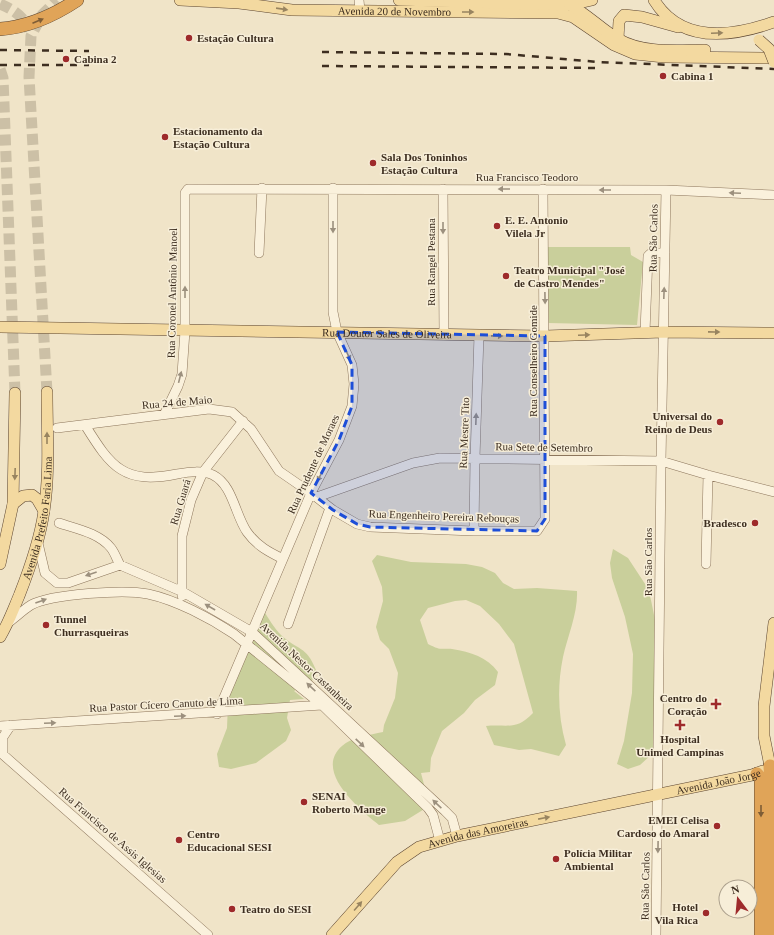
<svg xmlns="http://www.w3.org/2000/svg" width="774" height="935" font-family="Georgia,serif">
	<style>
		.green { fill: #c9cf9b }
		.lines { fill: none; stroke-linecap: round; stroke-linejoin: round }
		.major-tunnel { stroke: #ccc0a6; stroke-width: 11; stroke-dasharray: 11 5.5; stroke-linecap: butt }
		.minor-casing { stroke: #8d765c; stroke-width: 10 }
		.major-casing { stroke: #5b4430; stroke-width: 12 }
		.highway-casing { stroke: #5b4430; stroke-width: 14 }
		.minor { stroke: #faf1dc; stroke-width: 9 }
		.major { stroke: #f3d9a0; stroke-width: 11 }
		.highway { stroke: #e0a458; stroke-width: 13 }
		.rail { stroke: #3d2e20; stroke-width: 2.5; stroke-dasharray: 7 7; stroke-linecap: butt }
		.major-bridge-casing { stroke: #5b4430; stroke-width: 12; stroke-linecap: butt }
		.major-bridge { stroke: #f3d9a0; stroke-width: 11 }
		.oneway { fill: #988460 }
		.oneway2 { fill: #7e5d36 }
		.oneway3 { fill: #9c907e }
		.marked { fill: #1d4ed8; fill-opacity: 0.2; stroke: #1d4ed8; stroke-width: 3; stroke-dasharray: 8 5; stroke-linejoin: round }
		.poi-dot { fill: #9e2a2b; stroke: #f7eed8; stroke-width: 1.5 }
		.labels { text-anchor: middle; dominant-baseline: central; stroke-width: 3; stroke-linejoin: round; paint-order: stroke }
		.street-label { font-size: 11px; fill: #3d2e20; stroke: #f7eed8 }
		.poi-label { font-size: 11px; font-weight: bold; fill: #3d2e20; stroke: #f7eed8; text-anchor: start }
	</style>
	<rect width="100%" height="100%" fill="#f0e4c8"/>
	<!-- green -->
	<path class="green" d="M 548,247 L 630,247 L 631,255 L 643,262 L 637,325 L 548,323 Z
		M 613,549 L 628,558 L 647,587 L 651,600 L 656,625 L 658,732 L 651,755 L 640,765 L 628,769 L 617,764 L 624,741 L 632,693 L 633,654 L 625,617 L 612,578 L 610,563 Z
		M 377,555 L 411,562 L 466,564 L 482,567 L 495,573 L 503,583 L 514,589 L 537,588 L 577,591 C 578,613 568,635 563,657 C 557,686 558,717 566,745 L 559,756 L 531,749 L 519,750 L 494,745 L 486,726 C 508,724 516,731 533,713 L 514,644 L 499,624 L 480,606 L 466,600 L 455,601 L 428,608 L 420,620 L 428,644 C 442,651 439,648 452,649 C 471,652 487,657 498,672 L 495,685 L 475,700 L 464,713 L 442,731 L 431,758 L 430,772 L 421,773 L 427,796 L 426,808 L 405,821 L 379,825 C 360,810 313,771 342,746 C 351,737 370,735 383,732 L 384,725 L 395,698 L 398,673 L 389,649 L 380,640 L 376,627 L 383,601 L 382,587 L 372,561 Z
		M 263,609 C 268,618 274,628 281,635 C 298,651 306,645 316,670 L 312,681 L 294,691 L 304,699 L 290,700 L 287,718 L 291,730 L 286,741 L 256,763 L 231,769 L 219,767 L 217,754 L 227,728 L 228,703 L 222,703 Z"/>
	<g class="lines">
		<!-- major-tunnel -->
		<path class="major-tunnel" d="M 0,4 C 14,10 24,16 29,31
			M 0,69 L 3,78 L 15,393
			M 47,392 L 29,77 L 31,36 L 42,15 L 57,0"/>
		<defs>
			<path id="minor" d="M 359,0 L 360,11
				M 443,189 L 444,335
				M 259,253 L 262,188
				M 645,332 L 648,256 L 650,254 L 665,252
				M 165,413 L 178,386 L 182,374 L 185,331 L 185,193 L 188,189 L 666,190 L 774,195
				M 85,425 C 111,467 124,485 177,474 C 189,472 202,470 213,475 C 233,485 235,515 247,532 C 257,546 269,552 283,559
				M 57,428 L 209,409 L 232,412 L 251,429 L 279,471 L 311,493 L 333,510 L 357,524 L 370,527 L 474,531 L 537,531 L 545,519 L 543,189
				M 317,497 L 413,463 L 440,458 L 661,461 L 708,475 L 774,492
				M 59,523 C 77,529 99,533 111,548 C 115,553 117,560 120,565
				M 474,531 L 475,458 L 479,335
				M 38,543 L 45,573 L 57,583 L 68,583 L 120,565 L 183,592 L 252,632 L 445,811 L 452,818 L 457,836
				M 706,564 L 708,475
				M 182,596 L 182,536 L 191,500 L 203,472 L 243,421
				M 9,622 C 16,617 23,610 31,605 C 51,594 125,589 148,594 C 176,600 210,618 234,634 L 322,705 L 428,808 L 433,815 L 440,841
				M 288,624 L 330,508
				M 217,714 L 311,493 L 339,440 L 352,406 L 354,384 L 352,365 L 337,332 L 333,312 L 333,188
				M 0,726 L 322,705
				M 0,752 L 208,935
				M 3,754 L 3,737 L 11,725
				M 656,935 L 661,461 L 666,190"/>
			<g id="major">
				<path id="s1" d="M 180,0 L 239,3 L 292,10 L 558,13 L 573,17 L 614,45 L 635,54 L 664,57 L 774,58"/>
				<path d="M 399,0 L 570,5 L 592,0"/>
				<path d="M 654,0 C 681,44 732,37 774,22"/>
				<path d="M 570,5 C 587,14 601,29 618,39 C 643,54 678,50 705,50"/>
				<path d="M 618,39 L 619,21 L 624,15 L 642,17 L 678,27"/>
				<path id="s2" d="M 0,327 L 545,336 L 663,332 L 774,333"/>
				<path d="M 13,504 L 23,496 L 32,495 L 37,499 L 44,511"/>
				<path d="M 0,564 L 13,504 L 15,393"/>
				<path id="s3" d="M 0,637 C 8,624 13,610 19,596 C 30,568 40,540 44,511 C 50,472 47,432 47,392"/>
				<path d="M 770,766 L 764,736 L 764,706 L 774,623"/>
				<path id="s4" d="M 332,935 L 397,862 L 419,847 L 457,836 L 752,775 L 763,771"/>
			</g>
			<path id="highway" d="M 0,29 C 29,27 53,16 77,0
				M 770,766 L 773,827 L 771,935
				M 757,774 L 761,779 L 761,935"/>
		</defs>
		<!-- minor casing -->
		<use href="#minor" class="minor-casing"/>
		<!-- major casing -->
		<use href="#major" class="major-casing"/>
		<!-- highway casing -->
		<use href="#highway" class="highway-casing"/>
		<!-- minor -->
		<use href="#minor" class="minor"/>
		<!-- major -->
		<use href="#major" class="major"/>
		<!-- highway -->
		<use href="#highway" class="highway"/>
		<!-- rail -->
		<path class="rail" d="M 0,50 L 89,51
			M 322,52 L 506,54 L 598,62 L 774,69
			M 0,65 L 89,65
			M 322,66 L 602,68"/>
		<defs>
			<path id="major-bridge" d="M 759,40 L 769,49 L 774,62"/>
		</defs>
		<!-- major-bridge casing -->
		<use href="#major-bridge" class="major-bridge-casing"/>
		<!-- major-bridge -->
		<use href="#major-bridge" class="major-bridge"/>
	</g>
	<!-- one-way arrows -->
	<defs><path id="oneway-solid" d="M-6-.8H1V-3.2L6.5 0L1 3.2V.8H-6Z"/></defs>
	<g class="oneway">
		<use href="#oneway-solid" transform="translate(282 9) rotate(8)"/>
		<use href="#oneway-solid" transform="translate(468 12)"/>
		<use href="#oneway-solid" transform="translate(717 33) rotate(-3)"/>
		<use href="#oneway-solid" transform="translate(714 332) rotate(1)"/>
		<use href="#oneway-solid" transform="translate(584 335) rotate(-2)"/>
		<use href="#oneway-solid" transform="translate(497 336) rotate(1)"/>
		<use href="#oneway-solid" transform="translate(47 438) rotate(-90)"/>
		<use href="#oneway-solid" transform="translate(15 474) rotate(92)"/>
		<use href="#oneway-solid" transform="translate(544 818) rotate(-11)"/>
		<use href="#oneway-solid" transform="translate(358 906) rotate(-49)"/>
	</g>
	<g class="oneway2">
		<use href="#oneway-solid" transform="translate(38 21) rotate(-23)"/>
		<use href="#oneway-solid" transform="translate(761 811) rotate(90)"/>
	</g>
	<g class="oneway3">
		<use href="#oneway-solid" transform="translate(504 189) rotate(-180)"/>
		<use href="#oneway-solid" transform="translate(605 190) rotate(-180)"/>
		<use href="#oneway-solid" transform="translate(735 193) rotate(-177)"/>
		<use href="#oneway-solid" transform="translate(333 227) rotate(90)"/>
		<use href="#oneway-solid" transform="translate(443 228) rotate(90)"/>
		<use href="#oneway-solid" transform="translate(185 292) rotate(-90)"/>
		<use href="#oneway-solid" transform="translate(664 293) rotate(-88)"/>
		<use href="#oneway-solid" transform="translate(545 298) rotate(89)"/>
		<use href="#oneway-solid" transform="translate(348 355) rotate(66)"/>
		<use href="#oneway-solid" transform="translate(180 377) rotate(-76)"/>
		<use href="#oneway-solid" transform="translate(476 419) rotate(-88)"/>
		<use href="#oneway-solid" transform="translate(320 476) rotate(118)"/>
		<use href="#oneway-solid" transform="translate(91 574) rotate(161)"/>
		<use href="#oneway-solid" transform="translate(41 601) rotate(-20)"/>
		<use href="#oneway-solid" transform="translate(210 607) rotate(-150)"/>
		<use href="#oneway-solid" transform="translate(311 687) rotate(-137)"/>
		<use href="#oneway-solid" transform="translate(180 716) rotate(-3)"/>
		<use href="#oneway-solid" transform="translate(50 723) rotate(-3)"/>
		<use href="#oneway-solid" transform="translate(360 743) rotate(44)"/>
		<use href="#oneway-solid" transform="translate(437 804) rotate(-137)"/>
		<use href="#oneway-solid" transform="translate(658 847) rotate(91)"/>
	</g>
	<!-- marked area -->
	<path class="marked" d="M 337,332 L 545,336 L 545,519 L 537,531 L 370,527 L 357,524 L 333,510 L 311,493 L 339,440 L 352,406 L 352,365 Z"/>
	<!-- markers -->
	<g class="poi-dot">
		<circle cx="189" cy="38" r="4"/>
		<circle cx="66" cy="59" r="4"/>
		<circle cx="663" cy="76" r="4"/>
		<circle cx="165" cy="137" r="4"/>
		<circle cx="373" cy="163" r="4"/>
		<circle cx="497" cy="226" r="4"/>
		<circle cx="506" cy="276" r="4"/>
		<circle cx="720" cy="422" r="4"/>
		<circle cx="755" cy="523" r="4"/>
		<circle cx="46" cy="625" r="4"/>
		<path d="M714 698h4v4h4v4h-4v4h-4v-4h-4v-4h4z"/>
		<path d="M678 719h4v4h4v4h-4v4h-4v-4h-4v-4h4z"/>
		<circle cx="304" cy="802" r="4"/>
		<circle cx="717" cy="826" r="4"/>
		<circle cx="179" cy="840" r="4"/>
		<circle cx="556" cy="859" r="4"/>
		<circle cx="232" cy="909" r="4"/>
		<circle cx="706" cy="913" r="4"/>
	</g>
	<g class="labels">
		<!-- street labels -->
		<g class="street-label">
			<text stroke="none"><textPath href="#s1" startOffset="215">Avenida 20 de Novembro</textPath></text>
			<text x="527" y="177">Rua Francisco Teodoro</text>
			<text transform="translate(653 238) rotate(-89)">Rua São Carlos</text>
			<text transform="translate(431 262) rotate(-90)">Rua Rangel Pestana</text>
			<text transform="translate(172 293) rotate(-89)">Rua Coronel Antônio Manoel</text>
			<text stroke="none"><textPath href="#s2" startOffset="387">Rua Doutor Sales de Oliveira</textPath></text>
			<text transform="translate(533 361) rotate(-90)">Rua Conselheiro Gomide</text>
			<text transform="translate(177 402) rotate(-5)">Rua 24 de Maio</text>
			<text transform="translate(464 433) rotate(-88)">Rua Mestre Tito</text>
			<text transform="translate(544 447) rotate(1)">Rua Sete de Setembro</text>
			<text transform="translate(313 464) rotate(-65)">Rua Prudente de Moraes</text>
			<text transform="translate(180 502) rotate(-73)">Rua Guará</text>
			<text transform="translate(444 516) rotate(2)">Rua Engenheiro Pereira Rebouças</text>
			<text stroke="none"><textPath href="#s3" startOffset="126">Avenida Prefeito Faria Lima</textPath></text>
			<text transform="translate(648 562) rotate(-90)">Rua São Carlos</text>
			<text transform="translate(307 666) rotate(43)">Avenida Nestor Castanheira</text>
			<text transform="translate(166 704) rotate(-3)">Rua Pastor Cícero Canuto de Lima</text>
			<text stroke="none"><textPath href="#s4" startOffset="431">Avenida João Jorge</textPath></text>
			<text stroke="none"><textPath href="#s4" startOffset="185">Avenida das Amoreiras</textPath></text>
			<text transform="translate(113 835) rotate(41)">Rua Francisco de Assis Iglesias</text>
			<text transform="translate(645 886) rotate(-89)">Rua São Carlos</text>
		</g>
		<!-- poi labels -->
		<g class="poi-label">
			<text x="197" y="38">Estação Cultura</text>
			<text x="74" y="59">Cabina 2</text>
			<text x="671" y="76">Cabina 1</text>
			<text x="173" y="131">Estacionamento da<tspan x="173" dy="13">Estação Cultura</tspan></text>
			<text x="381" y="157">Sala Dos Toninhos<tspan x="381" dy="13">Estação Cultura</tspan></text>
			<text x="505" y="220">E. E. Antonio<tspan x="505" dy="13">Vilela Jr</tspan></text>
			<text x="514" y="270">Teatro Municipal "José<tspan x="514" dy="13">de Castro Mendes"</tspan></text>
			<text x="712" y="416" text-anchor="end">Universal do<tspan x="712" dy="13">Reino de Deus</tspan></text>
			<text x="747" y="523" text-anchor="end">Bradesco</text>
			<text x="54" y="619">Tunnel<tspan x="54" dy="13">Churrasqueiras</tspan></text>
			<text x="707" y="698" text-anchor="end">Centro do<tspan x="707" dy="13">Coração</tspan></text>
			<text x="680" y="739" text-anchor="middle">Hospital<tspan x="680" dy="13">Unimed Campinas</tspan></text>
			<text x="312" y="796">SENAI<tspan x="312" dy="13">Roberto Mange</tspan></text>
			<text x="709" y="820" text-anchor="end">EMEI Celisa<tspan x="709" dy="13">Cardoso do Amaral</tspan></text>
			<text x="187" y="834">Centro<tspan x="187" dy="13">Educacional SESI</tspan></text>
			<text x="564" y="853">Polícia Militar<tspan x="564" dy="13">Ambiental</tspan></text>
			<text x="698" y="907" text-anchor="end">Hotel<tspan x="698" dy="13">Vila Rica</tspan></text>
			<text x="240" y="909">Teatro do SESI</text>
		</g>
	</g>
	<!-- north arrow -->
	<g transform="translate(738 899) rotate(344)"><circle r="19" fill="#f7eed8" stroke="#ada18e"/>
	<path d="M0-3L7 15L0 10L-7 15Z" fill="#9e2a2b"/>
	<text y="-6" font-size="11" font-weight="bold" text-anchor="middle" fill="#3d2e20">N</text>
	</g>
</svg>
